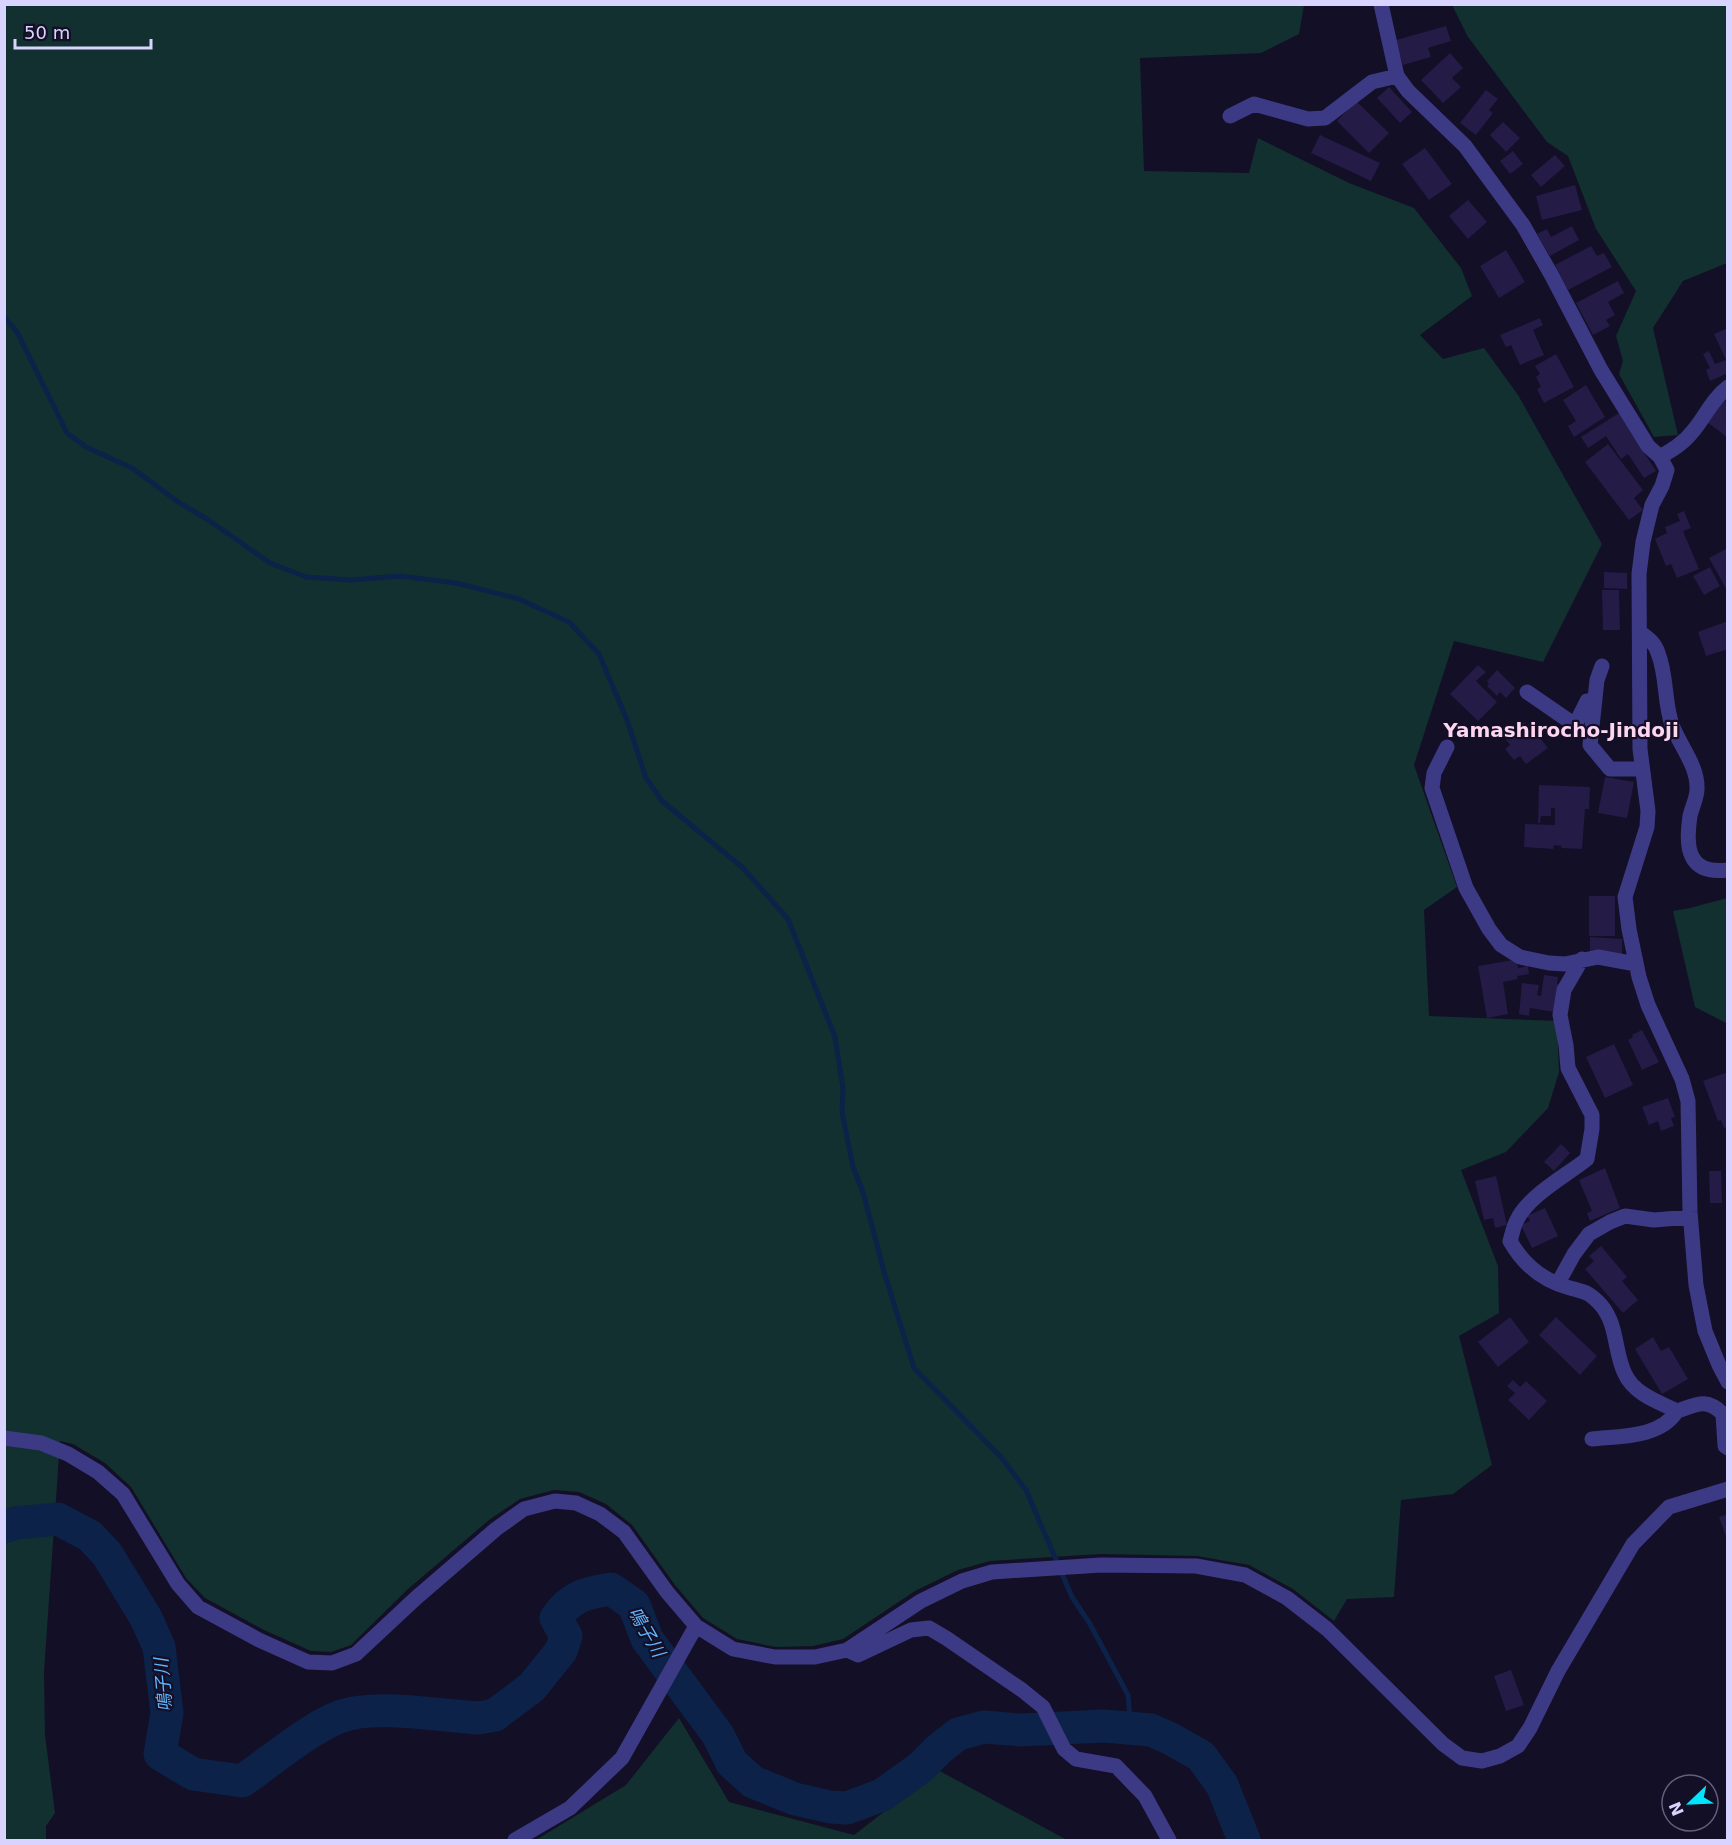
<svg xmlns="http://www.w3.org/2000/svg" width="1732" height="1845" font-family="'DejaVu Sans','Noto Sans JP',sans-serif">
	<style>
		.green { fill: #12302f }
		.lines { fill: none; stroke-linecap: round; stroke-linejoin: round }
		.stream { stroke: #0c2248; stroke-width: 5 }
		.river { stroke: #0c2248; stroke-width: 33 }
		.building { fill: #241b47 }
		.minor { stroke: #3d3a85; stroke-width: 15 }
		.labels { text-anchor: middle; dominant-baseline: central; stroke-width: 4.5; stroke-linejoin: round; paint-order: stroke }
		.water-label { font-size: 18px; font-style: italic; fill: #62b6ff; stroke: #130f26 }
		.quarter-label { font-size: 20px; font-weight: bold; fill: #ffd6f0; stroke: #130f26 }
	</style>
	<rect width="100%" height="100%" fill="#130f26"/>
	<!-- green -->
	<path class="green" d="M 5,5 L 1304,5 L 1299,34 L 1261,53 L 1140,58 L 1144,171 L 1249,173 L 1258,138 L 1349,183 L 1414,208 L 1461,268 L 1472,296 L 1420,335 L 1443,359 L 1484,348 L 1518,395 L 1602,544 L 1543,662 L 1454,641 L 1414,765 L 1457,887 L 1424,910 L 1429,1016 L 1557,1021 L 1559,1072 L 1548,1108 L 1506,1152 L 1461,1170 L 1498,1266 L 1499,1313 L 1459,1336 L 1492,1465 L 1453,1494 L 1401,1500 L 1394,1597 L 1347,1599 L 1334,1621 L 1293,1589 L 1249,1565 L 1197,1556 L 1101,1554 L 990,1561 L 958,1570 L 915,1591 L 843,1639 L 813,1646 L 776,1647 L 737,1639 L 703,1618 L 675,1585 L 632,1525 L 606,1504 L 579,1492 L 554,1490 L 520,1499 L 489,1520 L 408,1589 L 351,1645 L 331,1652 L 311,1651 L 264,1630 L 205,1598 L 186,1578 L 131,1487 L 105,1463 L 73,1444 L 60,1441 L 44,1672 L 45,1735 L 55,1813 L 46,1826 L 46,1840 L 5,1840 Z
		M 1452,5 L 1727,5 L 1727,263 L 1683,281 L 1653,328 L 1678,435 L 1654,437 L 1619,374 L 1623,361 L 1616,336 L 1636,291 L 1596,229 L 1568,156 L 1547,142 L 1468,37 Z
		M 1727,898 L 1728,898 L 1727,1026 L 1726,1023 L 1695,1007 L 1673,911 L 1690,908 Z
		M 679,1718 L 729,1802 L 854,1835 L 938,1770 L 1067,1840 L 536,1840 L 626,1785 Z"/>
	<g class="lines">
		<!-- stream -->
		<path class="stream" d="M 4,317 L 17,332 L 67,433 L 86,447 L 132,468 L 178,502 L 207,519 L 270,563 L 306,577 L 351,580 L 400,576 L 456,583 L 519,599 L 569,622 L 599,654 L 627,720 L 646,778 L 662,801 L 743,868 L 788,919 L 835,1037 L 843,1088 L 842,1112 L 853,1167 L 863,1192 L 884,1272 L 914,1368 L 1001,1457 L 1026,1490 L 1072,1597 L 1090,1624 L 1128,1695 L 1131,1729"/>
		<!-- river -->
		<path class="river" d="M 4,1527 L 15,1523 L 58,1519 L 90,1536 L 107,1554 L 146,1618 L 159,1647 L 167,1713 L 160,1754 L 193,1774 L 242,1781 C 270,1762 312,1726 342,1716 C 376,1704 441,1716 479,1718 L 495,1715 L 532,1687 L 561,1651 L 566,1636 L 556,1618 C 571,1596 586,1593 611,1589 L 634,1605 L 647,1639 L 718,1735 L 732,1763 L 753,1782 L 795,1799 L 830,1807 L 847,1808 L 882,1795 L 921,1767 L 939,1749 L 958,1734 L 984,1727 L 1021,1730 L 1104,1726 L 1151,1730 L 1171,1739 L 1201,1756 L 1222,1785 L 1244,1840"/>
	</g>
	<!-- building -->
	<path class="building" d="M 1446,26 L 1451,41 L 1428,48 L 1431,57 L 1403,65 L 1396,40 Z
		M 1450,53 L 1463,68 L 1452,78 L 1461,87 L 1443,103 L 1421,80 Z
		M 1389,87 L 1412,112 L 1400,123 L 1377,98 Z
		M 1486,90 L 1498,99 L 1489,110 L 1493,113 L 1476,135 L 1460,123 Z
		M 1356,101 L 1389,133 L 1369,153 L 1337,121 Z
		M 1503,122 L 1520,138 L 1506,152 L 1490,135 Z
		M 1320,135 L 1380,163 L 1371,181 L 1311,153 Z
		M 1425,148 L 1452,184 L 1429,200 L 1402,164 Z
		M 1513,151 L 1523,164 L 1510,174 L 1500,161 Z
		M 1555,155 L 1565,166 L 1541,187 L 1531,175 Z
		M 1575,185 L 1582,210 L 1542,220 L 1536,196 Z
		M 1468,200 L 1487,222 L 1468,239 L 1449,216 Z
		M 1572,226 L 1579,240 L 1550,256 L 1537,234 L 1547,229 L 1551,237 Z
		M 1591,246 L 1597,256 L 1604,253 L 1612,267 L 1568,290 L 1555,265 Z
		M 1506,250 L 1525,282 L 1499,298 L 1480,266 Z
		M 1618,281 L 1624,293 L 1608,302 L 1615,315 L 1606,320 L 1610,326 L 1593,335 L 1576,303 Z
		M 1540,318 L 1543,325 L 1533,330 L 1544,355 L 1520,365 L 1511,345 L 1506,347 L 1500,335 Z
		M 1728,328 L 1728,373 L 1710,381 L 1706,370 L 1710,368 L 1703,354 L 1709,351 L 1715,364 L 1726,360 L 1714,334 Z
		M 1556,354 L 1574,387 L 1544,403 L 1537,389 L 1541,387 L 1536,377 L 1540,374 L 1535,366 Z
		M 1586,385 L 1605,417 L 1574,437 L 1568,426 L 1576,421 L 1563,400 Z
		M 1723,400 L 1728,404 L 1728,438 L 1707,422 Z
		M 1619,413 L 1656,471 L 1644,478 L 1628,454 L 1621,459 L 1606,436 L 1588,448 L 1581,437 Z
		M 1608,444 L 1643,490 L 1634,498 L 1643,510 L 1629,520 L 1585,462 Z
		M 1684,511 L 1691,528 L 1683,531 L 1699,569 L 1677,578 L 1671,564 L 1666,566 L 1655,539 L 1667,533 L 1665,527 L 1680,521 L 1677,514 Z
		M 1728,548 L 1728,592 L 1709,558 Z
		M 1710,567 L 1720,586 L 1704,595 L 1693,576 Z
		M 1604,572 L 1627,573 L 1627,589 L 1604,588 Z
		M 1602,590 L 1619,590 L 1620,630 L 1603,630 Z
		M 1728,621 L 1728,649 L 1706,656 L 1698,632 Z
		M 1478,665 L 1486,672 L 1476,681 L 1497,702 L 1478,721 L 1450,694 Z
		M 1497,670 L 1515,688 L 1506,698 L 1500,692 L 1497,696 L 1487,686 L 1489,684 L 1487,681 Z
		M 1524,722 L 1527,726 L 1529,724 L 1548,748 L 1526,764 L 1520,756 L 1514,760 L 1505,749 L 1510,745 L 1504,737 Z
		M 1605,777 L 1634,782 L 1627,818 L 1598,813 Z
		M 1539,785 L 1590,787 L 1589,809 L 1585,809 L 1582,849 L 1561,848 L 1562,846 L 1554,845 L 1553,849 L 1524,847 L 1525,824 L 1555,825 L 1555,808 L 1551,808 L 1551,816 L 1541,816 L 1540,823 L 1538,823 Z
		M 1589,896 L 1615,896 L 1615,936 L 1589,936 Z
		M 1590,937 L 1622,939 L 1622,954 L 1590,952 Z
		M 1513,960 L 1514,962 L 1517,962 L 1518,968 L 1528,966 L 1529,974 L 1517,976 L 1518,979 L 1503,982 L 1508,1014 L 1487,1018 L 1478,966 Z
		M 1544,975 L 1558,977 L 1557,984 L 1559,984 L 1555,1012 L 1530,1008 L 1529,1016 L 1519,1014 L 1522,983 L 1539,985 L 1537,995 L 1541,996 Z
		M 1642,1030 L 1659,1062 L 1642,1070 L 1628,1040 L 1633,1037 L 1632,1035 Z
		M 1614,1044 L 1633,1085 L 1605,1098 L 1586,1057 Z
		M 1728,1072 L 1728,1127 L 1724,1128 L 1721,1120 L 1718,1121 L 1703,1081 Z
		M 1668,1098 L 1675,1117 L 1671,1118 L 1674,1126 L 1661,1131 L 1658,1121 L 1649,1125 L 1642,1107 Z
		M 1561,1144 L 1570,1153 L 1554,1171 L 1544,1162 Z
		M 1605,1168 L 1620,1208 L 1590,1221 L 1587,1213 L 1592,1211 L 1579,1180 Z
		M 1709,1171 L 1721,1171 L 1722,1203 L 1710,1203 Z
		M 1496,1176 L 1507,1225 L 1495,1228 L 1493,1218 L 1484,1220 L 1475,1181 Z
		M 1545,1208 L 1558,1236 L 1532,1248 L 1521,1225 L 1530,1221 L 1527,1216 Z
		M 1601,1246 L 1627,1277 L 1622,1281 L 1638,1300 L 1623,1313 L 1585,1269 L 1594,1261 L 1589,1256 Z
		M 1510,1317 L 1529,1342 L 1498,1367 L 1478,1342 Z
		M 1556,1317 L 1597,1356 L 1580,1375 L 1539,1335 Z
		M 1653,1337 L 1661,1351 L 1669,1347 L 1688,1379 L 1662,1394 L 1635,1349 Z
		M 1513,1380 L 1520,1387 L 1526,1381 L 1547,1401 L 1529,1420 L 1508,1400 L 1515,1393 L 1507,1386 Z
		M 1728,1514 L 1728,1539 L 1727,1539 L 1719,1517 Z
		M 1511,1670 L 1524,1705 L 1506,1711 L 1494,1676 Z"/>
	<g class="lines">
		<!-- minor -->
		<path class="minor" d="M 1381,4 L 1397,76 L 1408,91 L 1465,146 L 1523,225 L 1552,276 L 1601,370 L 1648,446 L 1660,457 L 1667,470 L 1662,486 L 1652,505 L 1643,542 L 1639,574 L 1640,749 L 1648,811 L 1647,827 L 1625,897 L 1629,929 L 1639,977 L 1648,1005 L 1682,1079 L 1688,1101 L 1690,1212 L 1696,1285 L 1705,1331 L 1719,1365 L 1728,1382
			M 1230,116 L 1254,104 L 1308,119 L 1325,118 L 1372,82 L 1397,76
			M 1660,457 C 1672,450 1684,443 1693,431 C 1705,417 1712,399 1728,387
			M 1641,633 C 1649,639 1655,643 1658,653 C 1667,675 1664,702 1672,725 C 1680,746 1698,766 1697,789 C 1697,798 1692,807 1690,816 C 1685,848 1688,875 1728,870
			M 1602,666 L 1597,680 L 1590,745 L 1610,769 L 1642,769
			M 1527,692 L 1575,725 L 1587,701 L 1595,700
			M 1447,747 L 1434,773 L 1432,788 L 1466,888 L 1489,929 L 1501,945 L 1520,957 L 1549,963 L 1565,964 L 1598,957 L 1636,964
			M 1582,959 L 1564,990 L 1560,1015 L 1566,1045 L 1568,1068 L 1592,1115 L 1592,1129 L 1587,1159 C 1566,1176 1527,1196 1516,1222 C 1513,1228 1512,1235 1510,1241 C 1523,1264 1543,1281 1570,1288 C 1585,1292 1589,1292 1601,1305 C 1618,1325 1614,1352 1625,1374 C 1634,1394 1659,1402 1677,1411
			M 1558,1283 L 1574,1254 L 1589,1234 L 1610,1222 L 1625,1216 L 1654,1220 L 1690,1217
			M 4,1438 L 41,1443 L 68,1454 L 98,1472 L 123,1494 L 178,1584 L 198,1607 L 259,1640 L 308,1662 L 332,1663 L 356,1654 L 416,1598 L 496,1529 L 524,1509 L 555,1501 L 576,1503 L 600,1514 L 624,1532 L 667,1592 L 696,1626 L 733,1649 L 775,1657 L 815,1657 L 847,1650 L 921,1601 L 962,1581 L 992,1572 L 1101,1565 L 1196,1566 L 1245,1575 L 1287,1598 L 1327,1629 L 1443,1744 L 1462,1758 L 1482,1761 L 1500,1756 L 1518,1746 L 1530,1728 L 1558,1671 L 1633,1544 L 1669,1507 L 1728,1489
			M 1592,1439 C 1620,1436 1660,1438 1677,1411 C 1696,1405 1706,1397 1723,1414 L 1725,1446 L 1728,1448
			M 847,1650 L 858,1655 L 911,1630 L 929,1628 L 946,1638 L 1022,1690 L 1043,1707 L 1064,1749 L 1076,1759 L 1116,1766 L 1145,1796 L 1169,1840
			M 515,1840 L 570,1808 L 622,1758 L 696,1626"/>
	</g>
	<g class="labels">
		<!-- water labels -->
		<g class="water-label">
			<text transform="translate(647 1632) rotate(60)">鳴子川</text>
			<text transform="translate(163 1685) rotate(-95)">鳴子川</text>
		</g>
		<!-- quarter labels -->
		<g class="quarter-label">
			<text x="1561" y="730">Yamashirocho-Jindoji</text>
		</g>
	</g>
	<!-- border -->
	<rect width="1732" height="1845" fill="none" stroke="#d9d4ff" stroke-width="12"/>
	<!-- north arrow -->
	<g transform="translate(1690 1803) rotate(247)"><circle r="28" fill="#130f26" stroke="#625e7d" stroke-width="1.5"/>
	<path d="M0-4.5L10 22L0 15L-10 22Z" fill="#00e5ff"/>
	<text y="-9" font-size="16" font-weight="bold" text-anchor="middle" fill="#d9d4ff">N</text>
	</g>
	<!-- scale -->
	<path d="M15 39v9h136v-9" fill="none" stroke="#d9d4ff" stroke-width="3"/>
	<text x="24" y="39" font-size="18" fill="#d9d4ff" stroke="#130f26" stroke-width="4.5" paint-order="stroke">50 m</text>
</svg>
